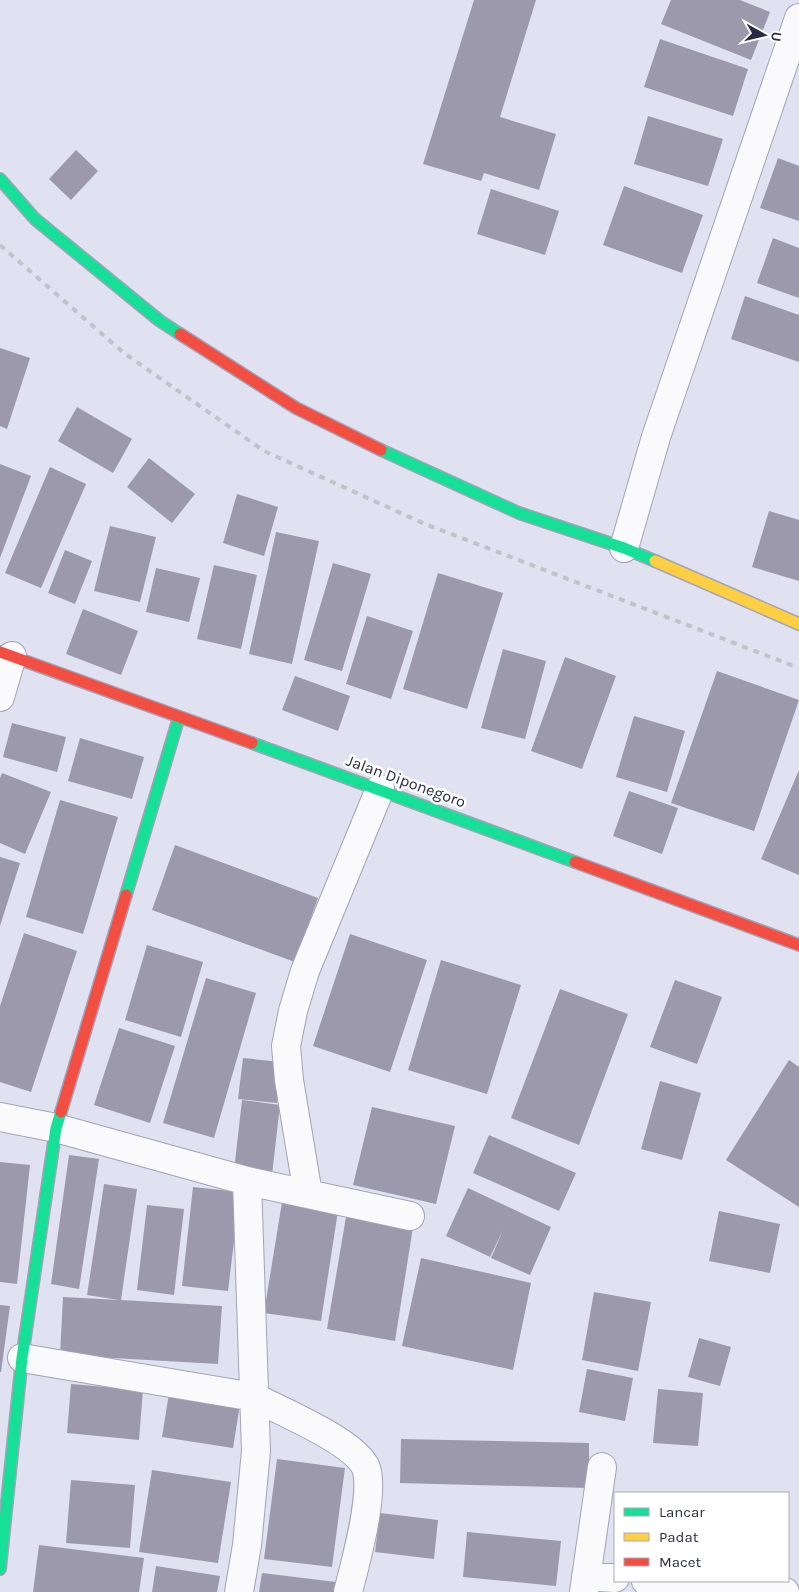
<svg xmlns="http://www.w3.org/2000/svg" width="799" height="1592" font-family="Karla,sans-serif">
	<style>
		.building { fill: #9d99ac }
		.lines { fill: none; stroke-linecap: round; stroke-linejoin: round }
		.street-casing { stroke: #a2a3b7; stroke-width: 30 }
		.fast-casing { stroke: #a2a3b7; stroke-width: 14 }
		.slow-casing { stroke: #a2a3b7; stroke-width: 14 }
		.jam-casing { stroke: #a2a3b7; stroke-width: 14 }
		.street { stroke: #fafafd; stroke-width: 28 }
		.fast { stroke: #16e098; stroke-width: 11 }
		.slow { stroke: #ffcf43; stroke-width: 11 }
		.jam { stroke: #f24e42; stroke-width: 11 }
		.rail { stroke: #c2c2c8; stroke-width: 4; stroke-dasharray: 6 6; stroke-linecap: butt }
		.labels { text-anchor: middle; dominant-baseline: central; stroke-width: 5; stroke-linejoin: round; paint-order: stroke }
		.street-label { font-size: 16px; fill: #292a46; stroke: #fff }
	</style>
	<rect width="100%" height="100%" fill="#e0e1f1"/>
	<!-- building -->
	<path class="building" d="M 474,0 L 536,0 L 500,117 L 556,134 L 539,190 L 484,173 L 481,181 L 423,164 Z
		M 671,0 L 740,0 L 770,12 L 751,60 L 661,24 Z
		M 660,39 L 748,69 L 733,116 L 644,87 Z
		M 648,116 L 723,139 L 708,186 L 634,164 Z
		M 76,150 L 98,171 L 71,200 L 49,179 Z
		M 778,158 L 799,166 L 799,221 L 760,208 Z
		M 624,186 L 703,215 L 682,273 L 603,245 Z
		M 491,189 L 559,211 L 545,255 L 477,234 Z
		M 773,238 L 799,248 L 799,298 L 757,283 Z
		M 745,296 L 799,315 L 799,362 L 731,339 Z
		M 0,348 L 30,358 L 7,429 L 0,426 Z
		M 77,407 L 132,439 L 113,473 L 58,441 Z
		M 149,458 L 195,494 L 172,523 L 127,487 Z
		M 0,464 L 31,476 L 0,558 Z
		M 50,467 L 86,484 L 41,588 L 5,573 Z
		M 237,494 L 278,507 L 264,556 L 223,543 Z
		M 769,511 L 799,520 L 799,581 L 752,567 Z
		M 110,526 L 156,537 L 140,602 L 94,591 Z
		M 276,532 L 319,541 L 292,664 L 249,654 Z
		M 65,550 L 92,561 L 75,604 L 48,593 Z
		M 333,563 L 371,574 L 342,671 L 304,660 Z
		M 214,565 L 257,575 L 241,649 L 197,639 Z
		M 156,568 L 200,578 L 189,622 L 146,612 Z
		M 438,573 L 503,593 L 467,709 L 403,689 Z
		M 83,609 L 138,631 L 121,675 L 66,654 Z
		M 367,616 L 413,631 L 391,699 L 346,684 Z
		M 503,649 L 546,661 L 525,739 L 481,728 Z
		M 565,657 L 616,676 L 582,769 L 531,751 Z
		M 717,671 L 799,700 L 754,831 L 671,803 Z
		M 295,676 L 350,696 L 338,731 L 282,710 Z
		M 634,716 L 685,731 L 667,792 L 616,777 Z
		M 12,723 L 66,737 L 57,772 L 3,757 Z
		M 80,738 L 144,757 L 132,799 L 68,781 Z
		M 799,770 L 799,875 L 761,859 Z
		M 2,773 L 51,792 L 25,854 L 0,843 L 0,778 Z
		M 629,791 L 678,808 L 662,854 L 613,836 Z
		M 60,800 L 118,817 L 83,934 L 26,917 Z
		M 175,845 L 318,898 L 295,962 L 152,910 Z
		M 0,857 L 20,863 L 0,926 Z
		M 24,933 L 77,951 L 31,1092 L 0,1082 L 0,1006 Z
		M 350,934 L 427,960 L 390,1072 L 313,1046 Z
		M 147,945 L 203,962 L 181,1037 L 125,1020 Z
		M 441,960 L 521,985 L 487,1094 L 408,1070 Z
		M 206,978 L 256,993 L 214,1138 L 163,1123 Z
		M 675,980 L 722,997 L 697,1064 L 650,1047 Z
		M 560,989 L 628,1014 L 579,1145 L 511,1118 Z
		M 119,1028 L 175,1046 L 150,1123 L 94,1105 Z
		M 243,1058 L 281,1062 L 277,1103 L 238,1099 Z
		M 789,1060 L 799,1067 L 799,1207 L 726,1160 Z
		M 660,1081 L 701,1093 L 682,1160 L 641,1149 Z
		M 242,1100 L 280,1105 L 272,1175 L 234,1171 Z
		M 372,1107 L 455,1126 L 436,1204 L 353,1185 Z
		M 489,1135 L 576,1173 L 559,1211 L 473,1173 Z
		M 69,1155 L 99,1159 L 79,1289 L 51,1284 Z
		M 0,1162 L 30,1165 L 17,1284 L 0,1282 Z
		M 104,1184 L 137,1189 L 121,1300 L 222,1306 L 218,1364 L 60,1355 L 63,1297 L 119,1300 L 87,1295 Z
		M 193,1187 L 240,1192 L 228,1291 L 182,1286 Z
		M 468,1188 L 551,1227 L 530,1275 L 491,1258 L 503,1230 L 490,1257 L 446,1236 Z
		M 282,1202 L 338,1211 L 321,1321 L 264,1313 Z
		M 147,1205 L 184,1209 L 174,1295 L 137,1290 Z
		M 719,1211 L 780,1224 L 770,1273 L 709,1261 Z
		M 346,1217 L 413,1227 L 395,1341 L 327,1329 Z
		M 421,1258 L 531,1283 L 513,1370 L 402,1346 Z
		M 594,1292 L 651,1302 L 638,1371 L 582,1360 Z
		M 0,1305 L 10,1306 L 1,1372 L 0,1372 Z
		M 699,1338 L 731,1347 L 720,1386 L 688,1377 Z
		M 587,1369 L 633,1378 L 625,1421 L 579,1412 Z
		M 71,1384 L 143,1390 L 139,1440 L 67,1433 Z
		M 170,1387 L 241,1398 L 233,1448 L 162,1437 Z
		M 658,1389 L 703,1393 L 698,1446 L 653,1443 Z
		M 401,1439 L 589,1443 L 589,1488 L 400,1483 Z
		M 277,1459 L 345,1468 L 332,1567 L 264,1559 Z
		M 152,1470 L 231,1482 L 218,1563 L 139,1552 Z
		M 71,1480 L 135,1485 L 130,1548 L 66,1543 Z
		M 380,1513 L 438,1520 L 434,1559 L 375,1552 Z
		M 467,1532 L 561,1541 L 556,1586 L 463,1577 Z
		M 39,1545 L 144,1558 L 139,1592 L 33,1592 Z
		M 156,1566 L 220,1576 L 217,1592 L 152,1592 Z
		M 262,1573 L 336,1582 L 335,1592 L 259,1592 Z"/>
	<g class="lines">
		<defs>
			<path id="street" d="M 624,548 L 656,437 L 799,18
				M 0,697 L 12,656
				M 0,1117 L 56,1128 L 247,1181 L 410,1216
				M 308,1194 L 289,1080 L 286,1046 L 293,1011 L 305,971 L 380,789
				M 22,1358 L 254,1397 C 280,1411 356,1442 366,1468 C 375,1494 355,1564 348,1592
				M 586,1576 L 615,1578
				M 646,1581 L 785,1592
				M 239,1592 L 247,1545 L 256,1451 L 247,1181
				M 584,1592 L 602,1467"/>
			<path id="fast" d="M 0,179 L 35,219 L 160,321 L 180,334
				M 381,450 L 519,513 L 624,548 L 655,561
				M 252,743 L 575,862
				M 126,895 L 179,717
				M 0,1569 L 22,1358 L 56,1128 L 61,1112"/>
			<path id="slow" d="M 655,561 L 799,624"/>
			<path id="jam" d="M 180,334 L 296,408 L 381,450
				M 0,652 L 252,743
				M 575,862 L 799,945
				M 61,1112 L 126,895"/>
		</defs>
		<!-- street casing -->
		<use href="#street" class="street-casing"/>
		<!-- fast casing -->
		<use href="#fast" class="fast-casing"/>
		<!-- slow casing -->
		<use href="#slow" class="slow-casing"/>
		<!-- jam casing -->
		<use href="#jam" class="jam-casing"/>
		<!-- street -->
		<use href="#street" class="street"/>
		<!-- fast -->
		<use href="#fast" class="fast"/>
		<!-- slow -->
		<use href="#slow" class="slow"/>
		<!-- jam -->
		<use href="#jam" class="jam"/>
		<!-- rail -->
		<path class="rail" d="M 0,245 L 124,353 L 264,451 L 425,524 L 799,668"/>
	</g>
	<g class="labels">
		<!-- street labels -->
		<g class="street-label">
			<text transform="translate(406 781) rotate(20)">Jalan Diponegoro</text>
		</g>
	</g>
	<!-- legend -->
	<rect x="614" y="1492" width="175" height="90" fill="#ffffff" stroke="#a9aab5"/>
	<rect x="624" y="1508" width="25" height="8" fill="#16e098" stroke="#a9aab5"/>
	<text x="659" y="1517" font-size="15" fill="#292a46">Lancar</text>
	<rect x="624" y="1533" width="25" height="8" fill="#ffcf43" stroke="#a9aab5"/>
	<text x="659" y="1542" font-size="15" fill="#292a46">Padat</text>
	<rect x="624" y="1558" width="25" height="8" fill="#f24e42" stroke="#a9aab5"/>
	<text x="659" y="1567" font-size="15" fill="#292a46">Macet</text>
	<!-- north arrow -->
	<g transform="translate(764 35) rotate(98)" stroke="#ffffff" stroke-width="4" paint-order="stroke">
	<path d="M0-4L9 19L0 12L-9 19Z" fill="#292a46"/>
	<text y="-8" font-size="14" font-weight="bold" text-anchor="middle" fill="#292a46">U</text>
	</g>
</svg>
